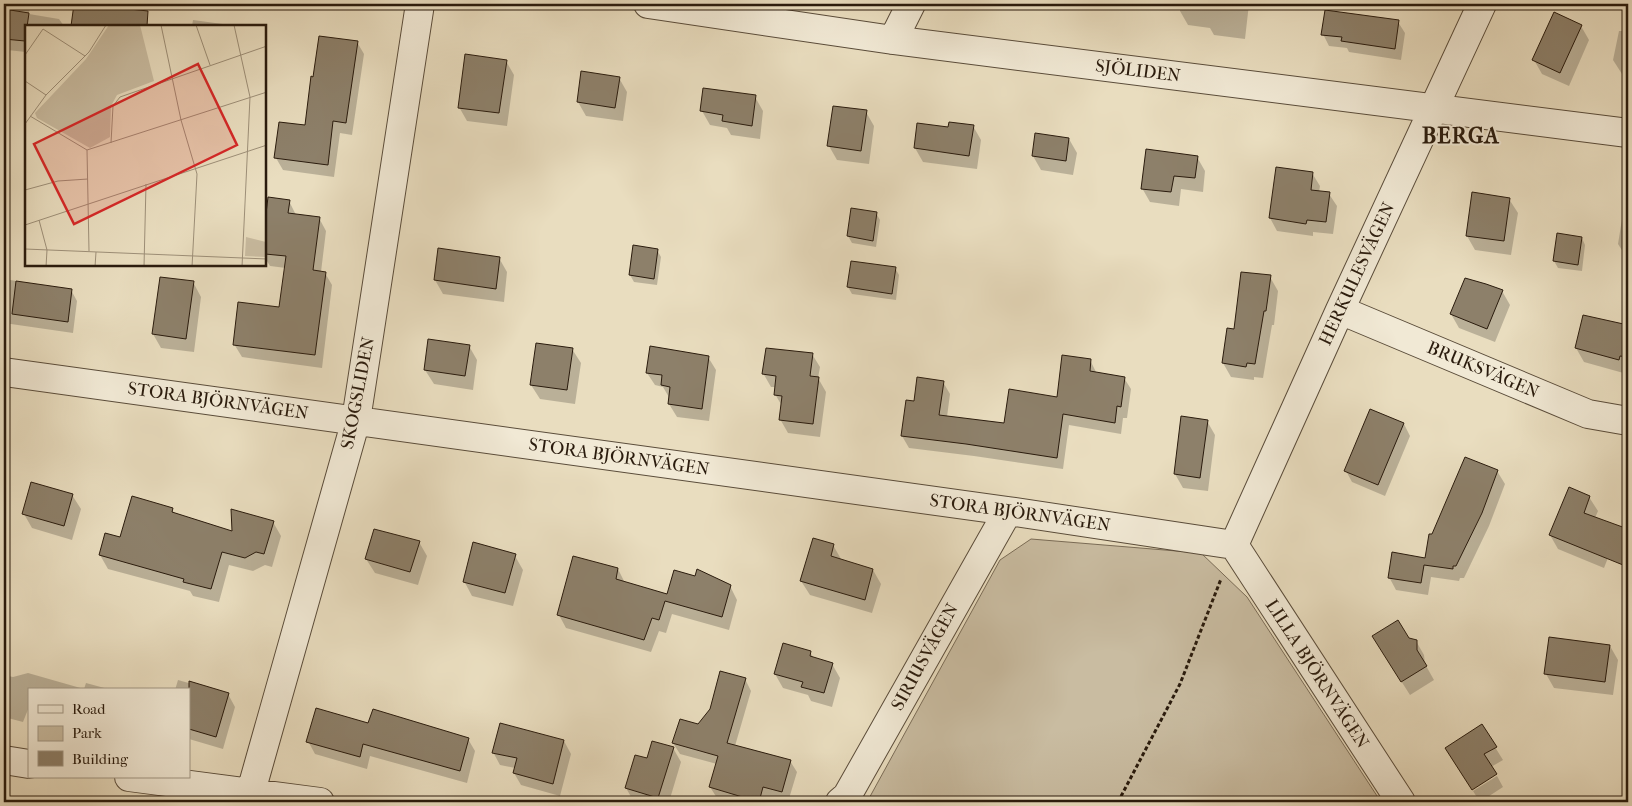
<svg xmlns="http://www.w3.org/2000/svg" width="1632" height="806" font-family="'IM FELL French Canon',serif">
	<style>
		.green { fill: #c9bca1; stroke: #7a6c57 }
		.shadow { fill: #0003 }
		.building { fill: #8d806a; stroke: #2a1b0d }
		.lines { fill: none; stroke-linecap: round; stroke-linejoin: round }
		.minor-casing { stroke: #5a4c3a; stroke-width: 30 }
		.path { stroke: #2a1b0d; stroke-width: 3; stroke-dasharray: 4 2.5; stroke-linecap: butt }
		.minor { stroke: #f1e9d5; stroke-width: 28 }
		.labels { text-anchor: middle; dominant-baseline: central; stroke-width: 4; stroke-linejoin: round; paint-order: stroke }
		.street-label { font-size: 18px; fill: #2a1b0d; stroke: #f1e9d5 }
		.district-label { font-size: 22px; font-weight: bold; letter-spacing: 1px; fill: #2a1b0d; stroke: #f1e9d5 }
		.inset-road { fill: none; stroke: #9d8f78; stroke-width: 1 }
		.view { fill: #d62828; fill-opacity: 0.15; stroke: #d62828; stroke-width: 2.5 }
		.inset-edge { fill: none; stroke: #2a1b0d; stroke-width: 2.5 }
	</style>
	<rect width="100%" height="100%" fill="#e9ddbf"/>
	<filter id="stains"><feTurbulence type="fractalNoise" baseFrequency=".004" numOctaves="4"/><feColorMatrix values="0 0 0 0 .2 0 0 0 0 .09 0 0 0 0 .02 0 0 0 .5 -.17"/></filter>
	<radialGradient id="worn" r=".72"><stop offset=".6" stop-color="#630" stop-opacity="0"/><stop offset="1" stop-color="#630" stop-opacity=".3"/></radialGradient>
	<!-- green -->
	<path class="green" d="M 1031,539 L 1201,553 L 1247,597 L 1381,802 L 867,802 L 1000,560 Z"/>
	<!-- shadow -->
	<path class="shadow" d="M 4,4 L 28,4 L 30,7 L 29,14 L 59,19 L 64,26 L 26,26 L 26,52 L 7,50 L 4,44 Z
		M 75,4 L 113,8 L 121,22 L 120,26 L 72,26 Z
		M 1086,4 L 1136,4 L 1135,10 Z
		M 1181,4 L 1249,4 L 1245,39 L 1214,35 L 1210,28 L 1188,25 L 1180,11 Z
		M 193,20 L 230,25 L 231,26 L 192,26 Z
		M 1398,22 L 1405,33 L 1401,60 L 1349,52 L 1347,48 L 1329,46 L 1323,34 Z
		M 1624,23 L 1628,23 L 1628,76 L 1622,74 L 1613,60 L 1619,31 L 1622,31 Z
		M 1581,26 L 1589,40 L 1569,86 L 1542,74 L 1534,60 Z
		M 357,42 L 364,54 L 352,135 L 340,133 L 334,177 L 283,170 L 276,158 L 306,127 Z
		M 506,61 L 514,75 L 507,126 L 467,121 L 459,107 Z
		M 619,78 L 627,92 L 623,121 L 586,116 L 578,102 Z
		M 755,97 L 763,111 L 760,139 L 731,135 L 727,128 L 710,125 L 702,111 Z
		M 866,112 L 874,126 L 869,164 L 837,160 L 829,146 Z
		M 973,126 L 981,140 L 977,169 L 923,162 L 915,148 Z
		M 1069,139 L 1077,153 L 1073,175 L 1041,170 L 1033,156 Z
		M 1197,157 L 1205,171 L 1203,192 L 1181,189 L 1179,206 L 1150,202 L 1142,188 Z
		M 1277,168 L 1312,173 L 1320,186 L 1319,192 L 1329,194 L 1337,206 L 1333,234 L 1313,232 L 1313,236 L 1277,231 L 1270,218 Z
		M 1509,199 L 1518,213 L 1511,255 L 1475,250 L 1467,236 Z
		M 289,201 L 296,215 L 319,218 L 326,231 L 321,272 L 325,273 L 332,285 L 322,368 L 242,357 L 234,344 L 280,309 L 286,268 L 270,266 L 265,258 L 265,232 Z
		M 876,213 L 880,220 L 876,247 L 852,243 L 848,236 Z
		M 1623,213 L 1628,214 L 1628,259 L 1627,258 L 1618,244 Z
		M 1582,238 L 1585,245 L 1582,271 L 1558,268 L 1554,261 Z
		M 657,250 L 661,257 L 657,285 L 634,282 L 630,275 Z
		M 499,258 L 507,272 L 504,302 L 443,294 L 435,280 Z
		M 895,268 L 899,275 L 896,300 L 852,294 L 848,287 Z
		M 1270,277 L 1278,291 L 1274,325 L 1272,325 L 1263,378 L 1254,377 L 1254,380 L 1231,377 L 1223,363 L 1235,330 Z
		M 4,279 L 71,290 L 77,301 L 73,333 L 4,323 Z
		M 193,282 L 201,297 L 194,352 L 161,348 L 153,334 Z
		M 1502,291 L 1510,305 L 1495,342 L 1459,328 L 1451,314 Z
		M 1584,316 L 1628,327 L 1627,374 L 1584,362 L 1576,348 Z
		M 469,346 L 477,360 L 473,390 L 434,384 L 425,370 Z
		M 572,349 L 581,363 L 575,404 L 540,399 L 531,385 Z
		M 812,354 L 820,367 L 818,378 L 826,392 L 820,437 L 788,433 L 780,419 L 782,406 L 775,394 L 776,387 L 771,387 L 763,373 Z
		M 708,357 L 716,370 L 709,421 L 677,417 L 669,404 L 670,399 L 663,387 L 655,385 L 647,373 Z
		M 1090,360 L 1097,374 L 1124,378 L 1131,389 L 1127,418 L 1123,418 L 1121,434 L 1069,425 L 1063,469 L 974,456 L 909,448 L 902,436 L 915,402 L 943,382 L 950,394 L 947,417 L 1005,425 L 1058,398 Z
		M 1371,410 L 1404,424 L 1410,436 L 1385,496 L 1352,482 L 1346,471 Z
		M 1207,421 L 1215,435 L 1208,491 L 1183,488 L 1175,474 Z
		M 1497,471 L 1505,484 L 1489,526 L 1464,578 L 1460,578 L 1459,581 L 1431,577 L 1428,595 L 1396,590 L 1389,577 L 1426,559 L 1432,536 Z
		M 72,495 L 81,509 L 72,540 L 32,528 L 24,514 Z
		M 1589,497 L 1598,511 L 1595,518 L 1613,545 L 1604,568 L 1558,549 L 1550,535 Z
		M 172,510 L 175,514 L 234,532 L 273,522 L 281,536 L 272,567 L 265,565 L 253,571 L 229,565 L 219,602 L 193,596 L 190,591 L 108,569 L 100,555 L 120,539 Z
		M 419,542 L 427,556 L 418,585 L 375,573 L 366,559 Z
		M 833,545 L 841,559 L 873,570 L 881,584 L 872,613 L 810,595 L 801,581 Z
		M 515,556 L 523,570 L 513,606 L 472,596 L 464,581 Z
		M 618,569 L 625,583 L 668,596 L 730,586 L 737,600 L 729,630 L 672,614 L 666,633 L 659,631 L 651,652 L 566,628 L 559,615 Z
		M 1416,641 L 1424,655 L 1425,664 L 1434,680 L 1410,695 L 1382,651 Z
		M 1610,646 L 1618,660 L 1613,695 L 1554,688 L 1546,674 Z
		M 810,652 L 814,659 L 832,664 L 840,678 L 832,707 L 811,701 L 808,695 L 783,688 L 775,674 Z
		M 28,673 L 84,689 L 86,683 L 112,690 L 29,690 L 29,707 L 23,722 L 4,717 L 4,675 L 13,677 Z
		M 745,679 L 751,691 L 735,746 L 790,761 L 797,772 L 788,802 L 769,798 L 768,802 L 731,802 L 717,798 L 710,787 L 717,764 L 680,754 L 673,743 L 706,727 Z
		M 178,680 L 228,694 L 235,707 L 223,749 L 189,739 L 189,690 L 175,690 Z
		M 369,724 L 468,739 L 475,751 L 467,783 L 370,756 L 367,769 L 315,754 L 308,741 Z
		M 1482,726 L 1503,760 L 1491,767 L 1472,789 Z
		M 564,741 L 571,754 L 560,796 L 521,785 L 514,773 L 515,768 L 500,765 L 493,752 Z
		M 673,748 L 681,762 L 669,802 L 634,802 L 626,788 L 648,759 Z
		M 1497,776 L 1503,787 L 1480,802 L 1473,791 Z"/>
	<!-- building -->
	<path class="building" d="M 74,4 L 102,4 L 102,6 L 148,11 L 147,26 L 71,26 Z
		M 4,9 L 29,13 L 25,41 L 4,39 Z
		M 1325,10 L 1399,20 L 1395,49 L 1341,41 L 1342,37 L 1321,35 Z
		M 1554,12 L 1582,25 L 1560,73 L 1532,60 Z
		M 319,36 L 358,41 L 346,123 L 333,121 L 328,165 L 274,158 L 279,122 L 305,125 L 311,76 L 313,77 Z
		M 465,54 L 507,60 L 499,113 L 458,108 Z
		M 581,71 L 620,77 L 615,108 L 577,102 Z
		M 703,88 L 756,95 L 752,126 L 722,121 L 723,115 L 700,111 Z
		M 833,106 L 867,110 L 861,151 L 827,146 Z
		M 949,122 L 974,125 L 969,156 L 914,148 L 917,123 L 948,127 Z
		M 1035,133 L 1069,138 L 1066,161 L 1032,156 Z
		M 1146,149 L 1198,156 L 1195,178 L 1174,176 L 1171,192 L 1141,189 Z
		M 1276,167 L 1313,172 L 1311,190 L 1330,192 L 1326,222 L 1307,220 L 1306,224 L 1269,218 Z
		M 1472,192 L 1510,198 L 1504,241 L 1466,236 Z
		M 268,197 L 290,200 L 288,213 L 320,217 L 313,270 L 326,272 L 315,355 L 233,345 L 238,302 L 279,307 L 286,256 L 265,254 L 265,222 Z
		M 851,208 L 877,212 L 873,241 L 847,236 Z
		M 1557,233 L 1582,237 L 1578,265 L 1553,261 Z
		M 633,245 L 658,249 L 654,279 L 629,275 Z
		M 438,248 L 500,257 L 496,289 L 434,280 Z
		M 851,261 L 896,267 L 892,294 L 847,287 Z
		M 1241,272 L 1271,275 L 1266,311 L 1264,311 L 1255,364 L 1247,363 L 1246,367 L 1222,363 L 1227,328 L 1234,329 Z
		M 160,277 L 194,281 L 186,339 L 152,334 Z
		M 1465,278 L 1486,284 L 1503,290 L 1487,329 L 1450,314 Z
		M 16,281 L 72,289 L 68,322 L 12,314 Z
		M 1583,315 L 1628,325 L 1628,357 L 1620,356 L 1619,360 L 1575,348 Z
		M 428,339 L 470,345 L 465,376 L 424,370 Z
		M 536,343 L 573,348 L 567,390 L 530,385 Z
		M 650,346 L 709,356 L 702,409 L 668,404 L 670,387 L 661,385 L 662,375 L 646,373 Z
		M 766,348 L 813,353 L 810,376 L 819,377 L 813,424 L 779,420 L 782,396 L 774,395 L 776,376 L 762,374 Z
		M 1062,355 L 1091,359 L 1090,371 L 1125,377 L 1121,407 L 1117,406 L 1115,423 L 1063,414 L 1057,458 L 966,444 L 901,436 L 906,400 L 914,401 L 917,377 L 944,381 L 939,415 L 1004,423 L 1009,389 L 1057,397 Z
		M 1370,409 L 1404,423 L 1378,485 L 1344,471 Z
		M 1181,416 L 1208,420 L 1200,478 L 1174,474 Z
		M 1465,457 L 1498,470 L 1482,513 L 1456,566 L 1453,566 L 1453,569 L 1424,565 L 1421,583 L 1388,578 L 1392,552 L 1425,558 L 1429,534 L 1432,534 Z
		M 31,482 L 73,494 L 64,526 L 22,514 Z
		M 1569,487 L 1590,496 L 1584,513 L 1628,529 L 1628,567 L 1549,535 Z
		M 132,496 L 173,508 L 172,512 L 232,531 L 231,509 L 274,521 L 264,554 L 256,552 L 245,558 L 222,552 L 211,589 L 183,582 L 184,579 L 99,555 L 105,533 L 120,537 Z
		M 374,529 L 420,541 L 410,572 L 365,559 Z
		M 813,538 L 834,544 L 831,556 L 873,569 L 865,600 L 800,581 Z
		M 473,542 L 516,554 L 505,593 L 463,582 Z
		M 573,556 L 618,568 L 616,579 L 667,594 L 674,570 L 695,576 L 697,569 L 731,585 L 722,617 L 665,601 L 659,620 L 652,618 L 644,640 L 557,615 Z
		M 1398,620 L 1409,638 L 1417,640 L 1417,650 L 1427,666 L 1401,682 L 1372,636 Z
		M 1549,637 L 1610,645 L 1605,682 L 1544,674 Z
		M 783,643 L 811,651 L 810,656 L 833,663 L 824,693 L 801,687 L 803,682 L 774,674 Z
		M 720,671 L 746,678 L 727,743 L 791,760 L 782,792 L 763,787 L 759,802 L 709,787 L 718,756 L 672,743 L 680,719 L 698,724 L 710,709 Z
		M 189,681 L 229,693 L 216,737 L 189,729 Z
		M 316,708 L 368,723 L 373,709 L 469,738 L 460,771 L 363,744 L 360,757 L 306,742 Z
		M 500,723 L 564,740 L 553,784 L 513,773 L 517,758 L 492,753 Z
		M 1482,724 L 1497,747 L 1484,754 L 1497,774 L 1472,790 L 1445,748 Z
		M 652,741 L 674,747 L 658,798 L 625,788 L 635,755 L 647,758 Z"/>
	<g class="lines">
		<defs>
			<path id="minor" d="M 648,4 L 893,40 L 1628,133
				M 893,40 L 911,4
				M 1340,310 L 1588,414 L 1628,421
				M 4,372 L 1008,511 L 1234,545
				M 1234,545 L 1340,310 L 1482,4
				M 1234,545 L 1401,802
				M 4,760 L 29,764
				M 129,777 L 320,802
				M 248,802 L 356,420 L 420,4
				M 840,802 L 847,796 L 1008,511"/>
		</defs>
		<!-- minor casing -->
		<use href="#minor" class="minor-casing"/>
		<!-- path -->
		<path class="path" d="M 1118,802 L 1180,684 L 1221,579"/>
		<!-- minor -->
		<use href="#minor" class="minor"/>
	</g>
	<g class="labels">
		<!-- street labels -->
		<g class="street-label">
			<text transform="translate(1138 71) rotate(7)">SJÖLIDEN</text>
			<text transform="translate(1357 274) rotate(-65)">HERKULESVÄGEN</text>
			<text transform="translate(1483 370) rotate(23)">BRUKSVÄGEN</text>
			<text transform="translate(358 393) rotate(-79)">SKOGSLIDEN</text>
			<text transform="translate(218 401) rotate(8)">STORA BJÖRNVÄGEN</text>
			<text transform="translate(619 457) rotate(8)">STORA BJÖRNVÄGEN</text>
			<text transform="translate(1020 513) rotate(8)">STORA BJÖRNVÄGEN</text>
			<text transform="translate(925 657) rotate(-61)">SIRIUSVÄGEN</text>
			<text transform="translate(1317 674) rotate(57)">LILLA BJÖRNVÄGEN</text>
		</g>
		<!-- district labels -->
		<g class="district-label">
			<text x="1461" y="136">BERGA</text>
		</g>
	</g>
	<!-- overview -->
	<g transform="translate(25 25)">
		<rect width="241" height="241" fill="#e9ddbf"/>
		<path d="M 84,0 L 115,0 L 129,56 L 92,70 L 86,81 L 85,112 L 65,123 L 12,93 L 10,88 L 61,34 ZM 221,212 L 241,217 L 241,232 L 220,231 Z" fill="#c9bca1"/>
		<path class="inset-road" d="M 136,0 L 156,95 L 172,149 L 167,242M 171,0 L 185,40M 209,0 L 225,72 L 217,242M 0,30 L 18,4 L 60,31M 0,56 L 21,70M 5,91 L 62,125M 0,99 L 21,70 L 64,27 L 81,0M 86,118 L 88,81 L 95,72 L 242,21M 62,125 L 242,67M 62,125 L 64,226M 0,165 L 33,156 L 63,154M 14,195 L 22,225 L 21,242M 0,200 L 242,120M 0,224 L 242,234M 70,242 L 71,227M 119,242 L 121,159"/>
		<path class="view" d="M 173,39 L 212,120 L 49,199 L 9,119 Z"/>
		<rect width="241" height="241" class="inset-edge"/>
	</g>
	<!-- margin -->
	<rect width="1632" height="806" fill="none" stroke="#e9ddbf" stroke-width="20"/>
	<rect x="5" y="5" width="1622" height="796" fill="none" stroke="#2a1b0d" stroke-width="2.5"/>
	<rect x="10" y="10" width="1612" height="786" fill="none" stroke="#2a1b0d"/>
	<!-- legend -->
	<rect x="28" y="688" width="162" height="90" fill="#f1e9d5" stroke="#a19785"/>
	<rect x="38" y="705" width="25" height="8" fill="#f1e9d5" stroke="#a19785"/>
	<text x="72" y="714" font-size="15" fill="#2a1b0d">Road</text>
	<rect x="38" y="726" width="25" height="15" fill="#c9bca1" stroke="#a19785"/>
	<text x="72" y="738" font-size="15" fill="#2a1b0d">Park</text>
	<rect x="38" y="751" width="25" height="15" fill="#8d806a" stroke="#a19785"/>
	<text x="72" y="764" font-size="15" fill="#2a1b0d">Building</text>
	<rect width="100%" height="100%" filter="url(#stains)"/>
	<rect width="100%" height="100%" fill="url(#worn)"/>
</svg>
